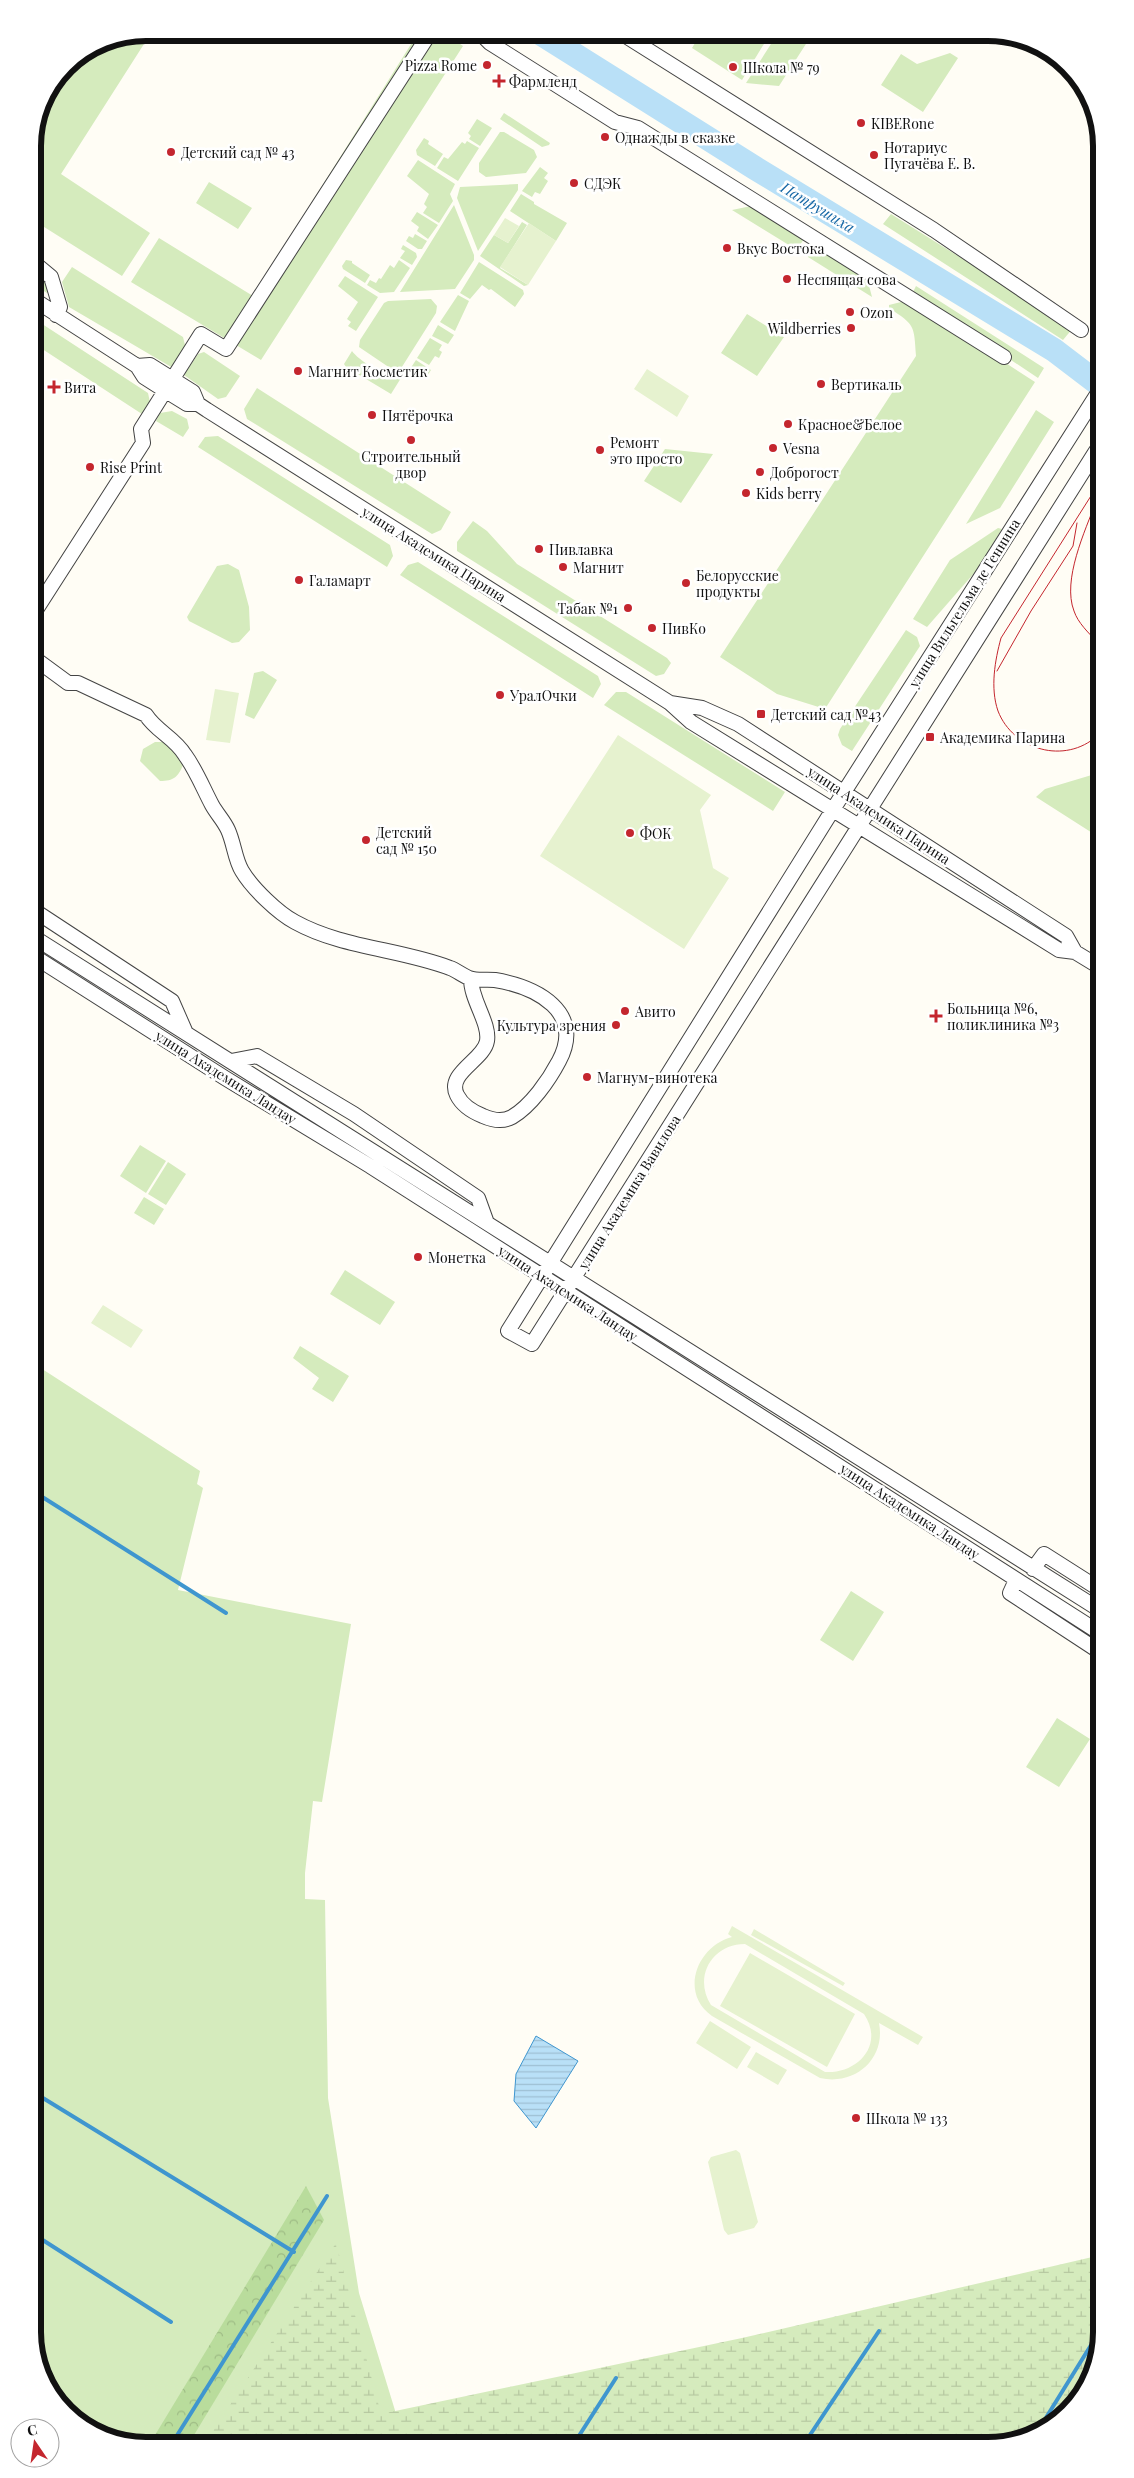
<svg xmlns="http://www.w3.org/2000/svg" width="1134" height="2478" font-family="'Playfair Display',serif">
	<style>
		.grass { fill: #d5ebbd }
		.forest { fill: url(#forest-crowns) }
		.wetland { fill: url(#wetland-marsh) }
		.pitch { fill: #e6f2cf; fill-rule: evenodd }
		.water { fill: url(#water-rules); stroke: #3f96cf }
		.lines { fill: none; stroke-linecap: round; stroke-linejoin: round }
		.stream { stroke: #3f96cf; stroke-width: 4 }
		.river { stroke: #b9e0f7; stroke-width: 24 }
		.minor-casing { stroke: #444; stroke-width: 16 }
		.minor { stroke: #fff; stroke-width: 14 }
		.tram { stroke: #c4262e; stroke-width: 1 }
		.poi-dot { fill: #c4262e; stroke: #fff; stroke-width: 2 }
		.labels { text-anchor: middle; dominant-baseline: central; stroke-width: 5; stroke-linejoin: round; paint-order: stroke }
		.poi-label { font-size: 14px; fill: #111; stroke: #fff; text-anchor: start }
		.street-label { font-size: 14px; fill: #111; stroke: #fff }
		.water-label { font-size: 15px; font-style: italic; fill: #1768a6; stroke: #fff }
		.rim { fill: none; stroke: #111; stroke-width: 6 }
	</style>
	<defs>
		<pattern id="forest-crowns" width="20" height="18" patternUnits="userSpaceOnUse" patternTransform="scale(1.25)"><rect width="20" height="18" fill="#b9dc9c"/><path d="M2 6a3 3 0 1 1 6 0M12 15a3 3 0 1 1 6 0" fill="none" stroke="#9ebc85"/></pattern>
		<pattern id="wetland-marsh" width="20" height="14" patternUnits="userSpaceOnUse" patternTransform="scale(1.25)"><rect width="20" height="14" fill="#d5ebbd"/><path d="M1 5h8M5 5V1M11 12h8M15 12V8" fill="none" stroke="#b6c8a1"/></pattern>
		<pattern id="water-rules" width="6" height="5" patternUnits="userSpaceOnUse" patternTransform="scale(1.25)"><rect width="6" height="5" fill="#b9e0f7"/><path d="M0 2.5h6" fill="none" stroke="#9ebfd3"/></pattern>
	</defs>
	<rect width="100%" height="100%" fill="#fffdf5"/>
	<!-- grass -->
	<path class="grass" d="M 146,33 L 151,33 L 61,174 L 150,233 L 122,276 L 33,220 L 33,139 L 37,122 L 79,57 L 103,41 Z
		M 418,33 L 444,33 L 463,46 L 261,360 L 131,282 L 159,238 L 253,296 Z
		M 701,33 L 767,33 L 770,34 L 742,80 L 692,48 Z
		M 778,33 L 813,33 L 779,86 L 746,83 Z
		M 950,53 L 958,58 L 923,112 L 881,85 L 901,54 L 917,64 Z
		M 504,113 L 550,143 L 549,145 L 542,147 L 500,119 Z
		M 477,119 L 492,128 L 480,146 L 469,139 L 471,136 L 468,133 Z
		M 500,132 L 504,132 L 534,150 L 537,157 L 526,173 L 486,177 L 479,172 L 479,163 Z
		M 424,138 L 429,141 L 428,144 L 443,154 L 435,166 L 417,155 L 416,150 Z
		M 467,141 L 479,148 L 458,181 L 437,168 L 444,157 L 448,159 L 462,142 L 465,144 Z
		M 418,160 L 455,184 L 450,194 L 453,201 L 439,223 L 423,213 L 427,207 L 424,204 L 429,194 L 407,176 Z
		M 540,167 L 548,173 L 544,178 L 548,181 L 540,194 L 535,192 L 532,197 L 522,191 Z
		M 209,182 L 252,208 L 238,229 L 196,203 Z
		M 518,184 L 518,190 L 478,251 L 457,198 L 460,187 Z
		M 521,194 L 534,202 L 534,204 L 567,223 L 556,241 L 510,211 Z
		M 454,205 L 474,255 L 474,260 L 455,289 L 400,292 Z
		M 756,205 L 805,237 L 797,250 L 732,210 Z
		M 417,212 L 438,225 L 428,239 L 417,231 L 419,227 L 411,221 Z
		M 891,214 L 1073,328 L 1063,340 L 883,224 Z
		M 522,222 L 527,225 L 500,268 L 528,285 L 524,286 L 480,256 L 494,235 L 508,243 Z
		M 415,234 L 427,241 L 422,249 L 418,249 L 406,241 L 409,236 L 413,238 Z
		M 816,243 L 866,274 L 872,297 L 808,257 Z
		M 403,245 L 416,253 L 417,257 L 412,265 L 400,258 L 405,251 L 401,249 Z
		M 346,260 L 352,261 L 352,263 L 370,275 L 365,283 L 343,269 L 342,266 Z
		M 399,260 L 410,268 L 394,292 L 380,293 L 367,285 L 370,280 L 376,283 L 379,278 L 381,279 L 390,265 L 394,268 Z
		M 479,262 L 523,290 L 524,294 L 515,307 L 491,289 L 489,290 L 482,285 L 470,299 L 460,293 Z
		M 72,267 L 183,337 L 186,349 L 173,368 L 69,307 L 62,282 Z
		M 33,269 L 47,281 L 50,290 L 47,293 L 33,284 Z
		M 345,276 L 378,297 L 356,331 L 348,326 L 351,322 L 347,319 L 358,302 L 338,286 Z
		M 916,286 L 1044,368 L 1038,378 L 912,294 Z
		M 458,295 L 469,301 L 455,331 L 440,322 Z
		M 431,299 L 437,306 L 436,313 L 400,370 L 393,370 L 359,347 L 360,340 L 384,303 L 388,301 Z
		M 909,300 L 1035,382 L 825,709 L 777,694 L 720,657 L 916,356 C 914,325 915,325 889,308 L 889,305 Z
		M 747,314 L 784,337 L 757,376 L 721,353 Z
		M 33,318 L 148,393 L 151,407 L 145,416 L 33,343 Z
		M 438,325 L 454,335 L 448,344 L 432,336 Z
		M 430,338 L 442,345 L 439,350 L 442,352 L 439,358 L 435,356 L 429,365 L 417,358 Z
		M 352,351 C 358,360 390,381 401,378 L 391,394 L 346,367 L 344,364 Z
		M 204,352 L 240,376 L 226,397 L 218,399 L 184,375 L 198,354 Z
		M 416,360 L 431,370 L 427,376 L 423,374 L 422,377 L 410,369 Z
		M 257,388 L 451,512 L 441,530 L 432,534 L 247,419 L 244,409 Z
		M 1036,410 L 1054,422 L 1000,508 L 966,524 Z
		M 172,411 L 187,419 L 189,428 L 183,437 L 156,421 L 160,413 Z
		M 218,436 L 390,545 L 393,556 L 387,567 L 198,447 L 205,437 Z
		M 34,445 L 43,494 L 36,519 L 34,518 Z
		M 665,449 L 713,454 L 681,503 L 644,481 Z
		M 473,521 L 487,531 L 517,564 L 667,658 L 671,663 L 664,674 L 656,676 L 457,551 L 457,542 Z
		M 998,528 L 1002,529 L 976,571 L 927,627 L 913,619 L 950,560 Z
		M 418,562 L 598,676 L 601,684 L 593,698 L 400,575 L 408,565 Z
		M 228,564 L 239,570 L 249,607 L 250,630 L 239,642 L 232,643 L 189,621 L 187,617 L 217,566 Z
		M 906,630 L 917,637 L 920,646 L 852,751 L 842,745 L 838,735 L 840,729 Z
		M 263,671 L 277,680 L 254,719 L 245,715 L 254,673 Z
		M 616,692 L 626,692 L 785,792 L 773,811 L 604,705 Z
		M 155,742 L 167,742 L 177,752 L 183,765 C 178,777 174,781 160,781 L 140,761 L 143,749 Z
		M 1097,770 L 1097,836 L 1036,797 L 1045,789 L 1095,774 Z
		M 140,1145 L 166,1161 L 146,1193 L 120,1176 Z
		M 168,1162 L 186,1174 L 166,1205 L 148,1194 Z
		M 144,1197 L 164,1209 L 154,1225 L 134,1213 Z
		M 345,1270 L 395,1302 L 380,1325 L 330,1294 Z
		M 300,1346 L 349,1376 L 333,1402 L 312,1389 L 319,1378 L 293,1358 Z
		M 36,1365 L 200,1471 L 197,1484 L 203,1488 L 178,1590 L 351,1624 L 322,1802 L 313,1801 L 305,1873 L 305,1899 L 325,1900 L 328,2098 L 359,2293 L 405,2443 L 139,2445 L 77,2422 L 39,2368 Z
		M 851,1591 L 884,1612 L 853,1661 L 820,1640 Z
		M 1057,1718 L 1090,1739 L 1059,1787 L 1026,1767 Z"/>
	<!-- forest -->
	<path class="forest" d="M 306,2186 L 324,2220 L 188,2445 L 149,2445 Z"/>
	<!-- wetland -->
	<path class="wetland" d="M 336,2243 L 381,2414 L 742,2338 L 1101,2255 L 1101,2332 L 1078,2401 L 1024,2439 L 204,2445 Z"/>
	<!-- pitch -->
	<path class="pitch" d="M 505,218 L 519,226 L 508,243 L 494,235 Z
		M 529,223 L 556,241 L 528,285 L 500,267 Z
		M 647,369 L 689,396 L 677,417 L 634,389 Z
		M 215,689 L 239,693 L 230,743 L 206,740 Z
		M 618,735 L 711,795 L 700,810 L 713,868 L 729,878 L 684,949 L 540,856 Z
		M 103,1305 L 143,1330 L 131,1348 L 91,1323 Z
		M 732,1926 L 923,2037 L 918,2045 L 879,2023 C 886,2059 855,2086 820,2078 L 712,2016 C 679,1993 697,1946 732,1937 L 728,1934 ZM 745,1944 L 864,2014 C 885,2045 857,2074 825,2072 L 711,2005 C 693,1977 712,1944 745,1944 Z
		M 754,1929 L 845,1983 L 843,1986 L 751,1935 Z
		M 750,1953 L 855,2014 L 827,2067 L 720,2006 Z
		M 710,2021 L 751,2047 L 737,2069 L 696,2043 Z
		M 756,2052 L 787,2070 L 778,2085 L 747,2067 Z
		M 736,2150 L 740,2153 L 758,2222 L 754,2228 L 728,2235 L 724,2230 L 708,2162 L 711,2157 Z"/>
	<!-- water -->
	<path class="water" d="M 536,2036 L 578,2061 L 536,2128 L 514,2101 L 516,2074 Z"/>
	<g class="lines">
		<!-- stream -->
		<path class="stream" d="M 36,1493 L 226,1613
			M 38,2095 L 294,2252
			M 38,2237 L 171,2322
			M 1039,2429 L 1101,2329
			M 806,2441 L 879,2331
			M 575,2442 L 616,2378
			M 171,2445 L 327,2196"/>
		<!-- river -->
		<path class="river" d="M 540,33 L 755,168 L 1054,350 L 1096,382"/>
		<defs>
			<path id="minor" d="M 480,33 L 490,43 L 615,122 L 638,128 L 1004,357
				M 621,33 L 934,230 L 1081,330
				M 33,262 L 51,277 L 60,307 L 56,315
				M 33,299 L 137,366 L 144,377 L 166,391 L 187,404 L 198,404
				M 137,366 L 150,365 L 193,392 L 198,404 L 207,410 L 670,703 L 691,722 L 1059,950 L 1075,952 L 1098,966
				M 1096,396 L 832,811 L 508,1331 L 532,1344 L 1096,451
				M 34,613 L 143,443 L 141,429 L 201,334 L 226,349 L 430,33
				M 34,658 L 68,683 L 78,683 L 146,715 C 156,731 175,738 185,755 C 196,770 203,788 212,805 C 217,814 224,821 228,830 C 234,843 235,860 242,871 C 252,888 278,913 295,922 C 342,948 400,949 450,968 C 456,970 462,975 469,978 C 477,981 486,979 495,980 C 537,987 585,1012 559,1061 C 549,1080 531,1106 512,1117 C 503,1122 492,1120 483,1116 C 473,1112 462,1105 457,1095 C 446,1073 484,1060 487,1041 C 490,1023 471,1000 471,979
				M 670,703 L 702,708 L 738,724 L 1066,936 L 1075,952
				M 35,911 L 172,1001 L 186,1033
				M 35,938 L 1100,1610
				M 35,957 L 225,1078 L 370,1166 L 1100,1633
				M 231,1061 L 257,1056 L 354,1114 L 478,1198 L 487,1223
				M 1033,1569 L 1044,1554 L 1099,1589
				M 1016,1580 L 1010,1593 L 1100,1652"/>
		</defs>
		<!-- minor casing -->
		<use href="#minor" class="minor-casing"/>
		<!-- minor -->
		<use href="#minor" class="minor"/>
		<!-- tram -->
		<path class="tram" d="M 1096,488 L 1001,638 C 995,660 990,688 998,711 C 1013,750 1065,765 1097,736
			M 1096,502 C 1085,531 1062,580 1074,611 C 1078,623 1088,632 1097,642
			M 997,671 L 1031,611 L 1073,546 L 1077,523"/>
	</g>
	<!-- markers -->
	<g class="poi-dot">
		<circle cx="487" cy="65" r="5"/>
		<circle cx="733" cy="67" r="5"/>
		<path d="M496.5 73.5h5v5h5v5h-5v5h-5v-5h-5v-5h5z"/>
		<circle cx="861" cy="123" r="5"/>
		<circle cx="605" cy="137" r="5"/>
		<circle cx="171" cy="152" r="5"/>
		<circle cx="874" cy="155" r="5"/>
		<circle cx="574" cy="183" r="5"/>
		<circle cx="727" cy="248" r="5"/>
		<circle cx="787" cy="279" r="5"/>
		<circle cx="850" cy="312" r="5"/>
		<circle cx="851" cy="328" r="5"/>
		<circle cx="298" cy="371" r="5"/>
		<circle cx="821" cy="384" r="5"/>
		<path d="M51.5 379.5h5v5h5v5h-5v5h-5v-5h-5v-5h5z"/>
		<circle cx="372" cy="415" r="5"/>
		<circle cx="788" cy="424" r="5"/>
		<circle cx="411" cy="440" r="5"/>
		<circle cx="773" cy="448" r="5"/>
		<circle cx="600" cy="450" r="5"/>
		<circle cx="90" cy="467" r="5"/>
		<circle cx="760" cy="472" r="5"/>
		<circle cx="746" cy="493" r="5"/>
		<circle cx="539" cy="549" r="5"/>
		<circle cx="563" cy="567" r="5"/>
		<circle cx="299" cy="580" r="5"/>
		<circle cx="686" cy="583" r="5"/>
		<circle cx="628" cy="608" r="5"/>
		<circle cx="652" cy="628" r="5"/>
		<circle cx="500" cy="695" r="5"/>
		<rect x="756" y="709" width="10" height="10" rx="2.5"/>
		<rect x="925" y="732" width="10" height="10" rx="2.5"/>
		<circle cx="630" cy="833" r="5"/>
		<circle cx="366" cy="840" r="5"/>
		<circle cx="625" cy="1011" r="5"/>
		<path d="M933.5 1008.5h5v5h5v5h-5v5h-5v-5h-5v-5h5z"/>
		<circle cx="616" cy="1025" r="5"/>
		<circle cx="587" cy="1077" r="5"/>
		<circle cx="418" cy="1257" r="5"/>
		<circle cx="856" cy="2118" r="5"/>
	</g>
	<g class="labels">
		<!-- poi labels -->
		<g class="poi-label">
			<text x="477" y="65" text-anchor="end">Pizza Rome</text>
			<text x="743" y="67">Школа № 79</text>
			<text x="509" y="81">Фармленд</text>
			<text x="871" y="123">KIBERone</text>
			<text x="615" y="137">Однажды в сказке</text>
			<text x="884" y="147">Нотариус<tspan x="884" dy="16">Пугачёва Е. В.</tspan></text>
			<text x="181" y="152">Детский сад № 43</text>
			<text x="584" y="183">СДЭК</text>
			<text x="737" y="248">Вкус Востока</text>
			<text x="797" y="279">Неспящая сова</text>
			<text x="860" y="312">Ozon</text>
			<text x="841" y="328" text-anchor="end">Wildberries</text>
			<text x="308" y="371">Магнит Косметик</text>
			<text x="831" y="384">Вертикаль</text>
			<text x="64" y="387">Вита</text>
			<text x="382" y="415">Пятёрочка</text>
			<text x="798" y="424">Красное&amp;Белое</text>
			<text x="610" y="442">Ремонт<tspan x="610" dy="16">это просто</tspan></text>
			<text x="783" y="448">Vesna</text>
			<text x="411" y="456" text-anchor="middle">Строительный<tspan x="411" dy="16">двор</tspan></text>
			<text x="100" y="467">Rise Print</text>
			<text x="770" y="472">Доброгост</text>
			<text x="756" y="493">Kids berry</text>
			<text x="549" y="549">Пивлавка</text>
			<text x="573" y="567">Магнит</text>
			<text x="696" y="575">Белорусские<tspan x="696" dy="16">продукты</tspan></text>
			<text x="309" y="580">Галамарт</text>
			<text x="618" y="608" text-anchor="end">Табак №1</text>
			<text x="662" y="628">ПивКо</text>
			<text x="510" y="695">УралОчки</text>
			<text x="771" y="714">Детский сад №43</text>
			<text x="940" y="737">Академика Парина</text>
			<text x="376" y="832">Детский<tspan x="376" dy="16">сад № 150</tspan></text>
			<text x="640" y="833">ФОК</text>
			<text x="947" y="1008">Больница №6,<tspan x="947" dy="16">поликлиника №3</tspan></text>
			<text x="635" y="1011">Авито</text>
			<text x="606" y="1025" text-anchor="end">Культура зрения</text>
			<text x="597" y="1077">Магнум-винотека</text>
			<text x="428" y="1257">Монетка</text>
			<text x="866" y="2118">Школа № 133</text>
		</g>
		<!-- street labels -->
		<g class="street-label">
			<text transform="translate(434 554) rotate(32)">улица Академика Парина</text>
			<text transform="translate(964 603) rotate(-58)">улица Вильгельма де Геннина</text>
			<text transform="translate(879 815) rotate(33)">улица Академика Парина</text>
			<text transform="translate(226 1077) rotate(32)">улица Академика Ландау</text>
			<text transform="translate(629 1192) rotate(-58)">улица Академика Вавилова</text>
			<text transform="translate(568 1293) rotate(33)">улица Академика Ландау</text>
			<text transform="translate(910 1511) rotate(33)">улица Академика Ландау</text>
		</g>
		<!-- water labels -->
		<g class="water-label">
			<text transform="translate(818 207) rotate(31)">Патрушиха</text>
		</g>
	</g>
	<!-- crop -->
	<path d="M0 0H1134V2478H0ZM146 41H988A105 105 0 0 1 1093 146V2332A105 105 0 0 1 988 2437H146A105 105 0 0 1 41 2332V146A105 105 0 0 1 146 41Z" fill="#fff" fill-rule="evenodd"/>
	<path class="rim" d="M146 41H988A105 105 0 0 1 1093 146V2332A105 105 0 0 1 988 2437H146A105 105 0 0 1 41 2332V146A105 105 0 0 1 146 41Z"/>
	<!-- north arrow -->
	<g transform="translate(35 2443) rotate(347)"><circle r="24" fill="#ffffff" stroke="#a0a0a0"/>
	<path d="M0-4L9 19L0 12L-9 19Z" fill="#c4262e"/>
	<text y="-8" font-size="14" font-weight="bold" text-anchor="middle" fill="#111111">С</text>
	</g>
</svg>
